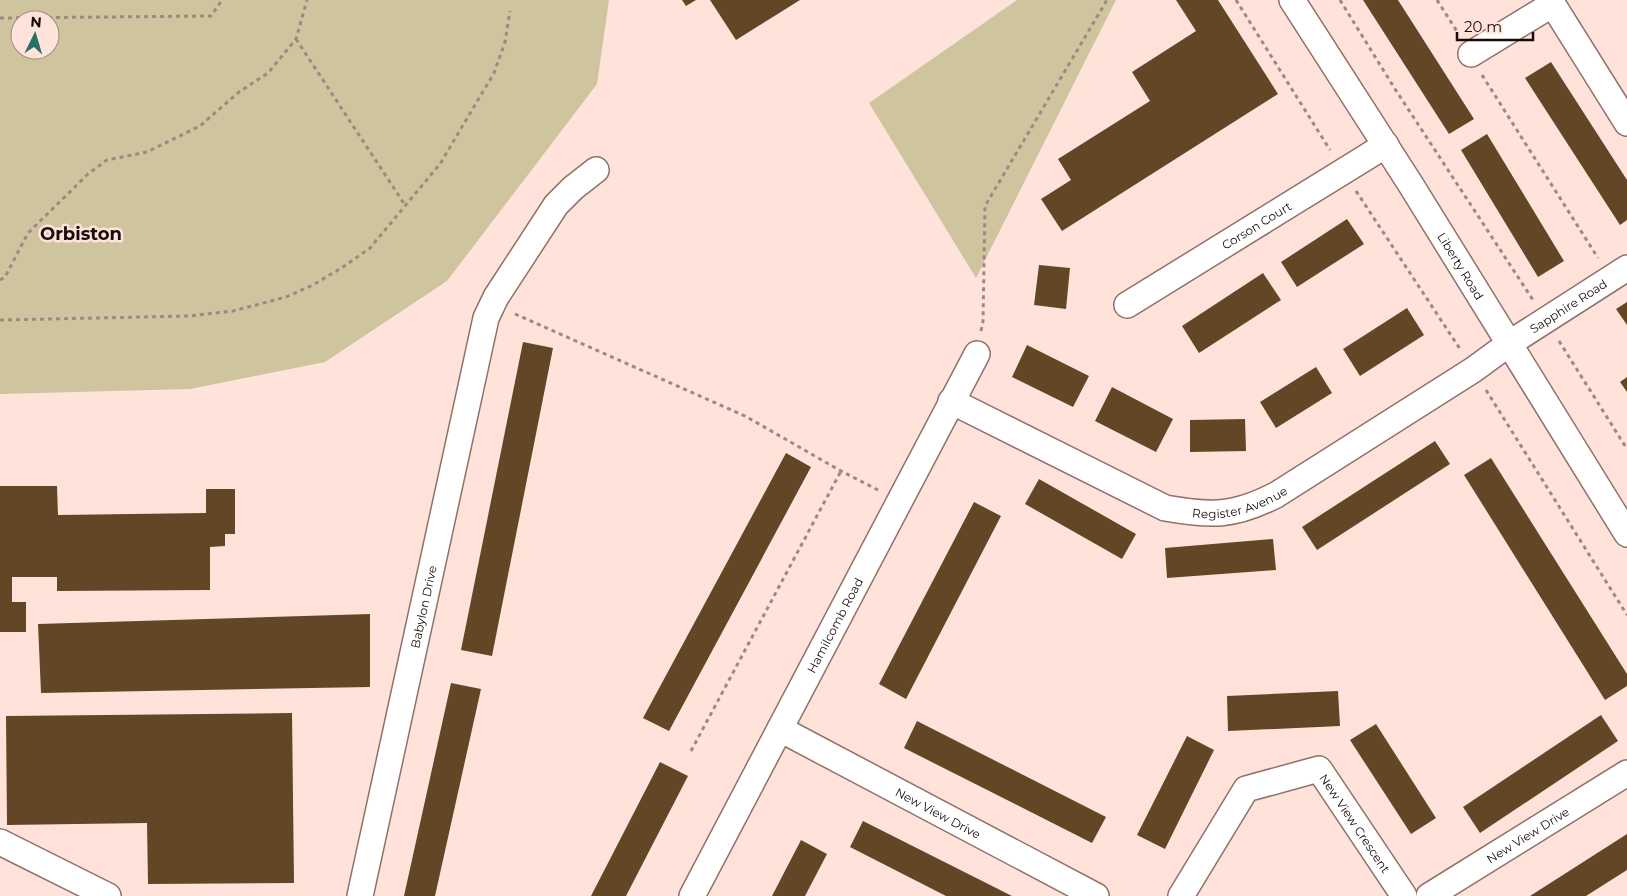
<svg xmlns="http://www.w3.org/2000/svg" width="1627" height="896" font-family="Montserrat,sans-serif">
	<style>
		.green { fill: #cec59f; fill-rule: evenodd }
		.building { fill: #634625 }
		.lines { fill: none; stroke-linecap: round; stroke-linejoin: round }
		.minor-casing { stroke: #907167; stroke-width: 28 }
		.path { stroke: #9e8982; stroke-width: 3; stroke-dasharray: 4 4; stroke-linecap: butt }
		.minor { stroke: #fff; stroke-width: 25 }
		.labels { text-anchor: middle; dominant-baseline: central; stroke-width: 5; stroke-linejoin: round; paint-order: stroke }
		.street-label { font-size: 12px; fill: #170c09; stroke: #ffe3da }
		.district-label { font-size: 18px; font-weight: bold; fill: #170c09; stroke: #ffe3da }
	</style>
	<rect width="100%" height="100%" fill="#ffe3da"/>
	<!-- green -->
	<path class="green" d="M 0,0 L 609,0 L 597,84 L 447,281 L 325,362 L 190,389 L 0,394 ZM 20,20 L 50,20 L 50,50 L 20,50 Z
		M 1017,0 L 1116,0 L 976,278 L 869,103 Z"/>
	<!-- building -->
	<path class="building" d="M 682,0 L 696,0 L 686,6 Z
		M 710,0 L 800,0 L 736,40 Z
		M 1176,0 L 1218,0 L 1278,94 L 1062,231 L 1041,199 L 1071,180 L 1058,159 L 1150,101 L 1132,72 L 1196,31 Z
		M 1363,0 L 1398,0 L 1474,119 L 1449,134 Z
		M 1551,62 L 1627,180 L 1627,220 L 1620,225 L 1525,78 Z
		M 1487,134 L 1564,261 L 1538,277 L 1461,150 Z
		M 1347,219 L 1364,244 L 1297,287 L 1281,262 Z
		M 1039,265 L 1070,268 L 1066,309 L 1034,305 Z
		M 1263,273 L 1281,300 L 1199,353 L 1182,326 Z
		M 1627,302 L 1627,325 L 1616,309 Z
		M 1407,308 L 1424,335 L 1360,376 L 1343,349 Z
		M 523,342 L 553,348 L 492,656 L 461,650 Z
		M 1027,345 L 1089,376 L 1073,407 L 1012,377 Z
		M 1316,367 L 1332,393 L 1276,428 L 1260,402 Z
		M 1627,377 L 1627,392 L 1620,382 Z
		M 1112,387 L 1173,419 L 1156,452 L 1095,421 Z
		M 1245,419 L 1246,451 L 1190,452 L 1190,420 Z
		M 1435,441 L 1450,464 L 1317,550 L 1302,527 Z
		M 786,453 L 811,467 L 669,731 L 643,718 Z
		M 1491,458 L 1627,674 L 1627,686 L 1605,700 L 1464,475 Z
		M 1039,479 L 1136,534 L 1122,559 L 1025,504 Z
		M 0,486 L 57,486 L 58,515 L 206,513 L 206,489 L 235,489 L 235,534 L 225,534 L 225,546 L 210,547 L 210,590 L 57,591 L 57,577 L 12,577 L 12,602 L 26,602 L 26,632 L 0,632 Z
		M 974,502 L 1001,516 L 906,699 L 879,684 Z
		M 1273,539 L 1276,570 L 1167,578 L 1165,548 Z
		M 370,614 L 370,687 L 41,693 L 38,624 Z
		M 451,683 L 481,689 L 435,896 L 404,896 Z
		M 1338,691 L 1340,726 L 1228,731 L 1227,696 Z
		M 292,713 L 294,883 L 148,884 L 147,823 L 7,825 L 6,716 Z
		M 1601,715 L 1618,741 L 1480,833 L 1463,807 Z
		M 917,721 L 1106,817 L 1092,843 L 904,748 Z
		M 1376,724 L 1436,818 L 1411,834 L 1350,740 Z
		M 1187,736 L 1214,750 L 1165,849 L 1137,835 Z
		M 660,762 L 688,776 L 626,896 L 591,896 Z
		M 863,821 L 1012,896 L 946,896 L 850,847 Z
		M 1627,834 L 1627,870 L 1586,896 L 1530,896 Z
		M 801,840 L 827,854 L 805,896 L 772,896 Z"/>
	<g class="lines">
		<defs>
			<g id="minor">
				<path id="s1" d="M 1292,0 L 1411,185 L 1627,534"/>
				<path d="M 1550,0 L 1627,123"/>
				<path d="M 1471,54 L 1553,4"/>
				<path id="s2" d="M 1127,305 L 1386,145"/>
				<path id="s3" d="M 951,401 L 1165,508 C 1211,516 1233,517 1276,495 L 1473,370 L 1510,343 L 1627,268"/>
				<path id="s4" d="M 780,729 L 1096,896"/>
				<path d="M 0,842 L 108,896"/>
				<path id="s5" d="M 360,896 L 486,318 L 496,297 L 556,205 L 573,188 L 596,170"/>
				<path id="s6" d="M 692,896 L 977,354"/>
				<path id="s7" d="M 1181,896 L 1246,789 L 1319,769 L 1404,896"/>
				<path id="s8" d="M 1429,896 L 1627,773"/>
			</g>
		</defs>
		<!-- minor casing -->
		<use href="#minor" class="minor-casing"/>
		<!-- path -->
		<path class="path" d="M 1236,0 L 1330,150
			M 1340,0 L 1395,89 L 1533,300
			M 1437,0 L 1458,33
			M 0,18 L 211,16 L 222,0
			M 296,39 L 405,205
			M 1482,75 L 1598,258
			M 1356,191 L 1460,349
			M 0,280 L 5,277 L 28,233 L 88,174 L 107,160 L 147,152 L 200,126 L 239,92 L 268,73 L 296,39 L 307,0
			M 515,314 L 745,416 L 841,471 L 878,490
			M 0,320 L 189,316 L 233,311 L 286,297 L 313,285 L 343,267 L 370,248 L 440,164 L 494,73 L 505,42 L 510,11
			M 981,331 L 983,321 L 985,206 L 1107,0
			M 1559,341 L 1627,449
			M 1486,390 L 1627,615
			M 691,751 L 841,471"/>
		<!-- minor -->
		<use href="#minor" class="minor"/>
	</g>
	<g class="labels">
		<!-- street labels -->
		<g class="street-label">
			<text stroke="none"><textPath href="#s2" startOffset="152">Corson Court</textPath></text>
			<text stroke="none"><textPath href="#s1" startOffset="315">Liberty Road</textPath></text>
			<text stroke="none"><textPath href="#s3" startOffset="702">Sapphire Road</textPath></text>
			<text stroke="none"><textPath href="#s3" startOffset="316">Register Avenue</textPath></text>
			<text stroke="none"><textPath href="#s5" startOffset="296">Babylon Drive</textPath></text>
			<text stroke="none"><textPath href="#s6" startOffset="306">Hamilcomb Road</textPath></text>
			<text stroke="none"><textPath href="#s4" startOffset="179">New View Drive</textPath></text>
			<text stroke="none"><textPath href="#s7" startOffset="266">New View Crescent</textPath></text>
			<text stroke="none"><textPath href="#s8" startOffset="116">New View Drive</textPath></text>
		</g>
		<!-- district labels -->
		<g class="district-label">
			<text x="81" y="234">Orbiston</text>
		</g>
	</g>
	<!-- north arrow -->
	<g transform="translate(35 35) rotate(5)"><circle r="24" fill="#ffe3da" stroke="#a28d86"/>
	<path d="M0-4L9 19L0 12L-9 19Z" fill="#297167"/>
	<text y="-8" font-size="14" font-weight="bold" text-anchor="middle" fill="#170c09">N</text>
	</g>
	<!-- scale -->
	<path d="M1457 32v8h76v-8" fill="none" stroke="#170c09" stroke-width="2.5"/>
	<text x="1464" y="32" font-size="15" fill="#170c09" stroke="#ffe3da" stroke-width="4" paint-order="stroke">20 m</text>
</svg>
